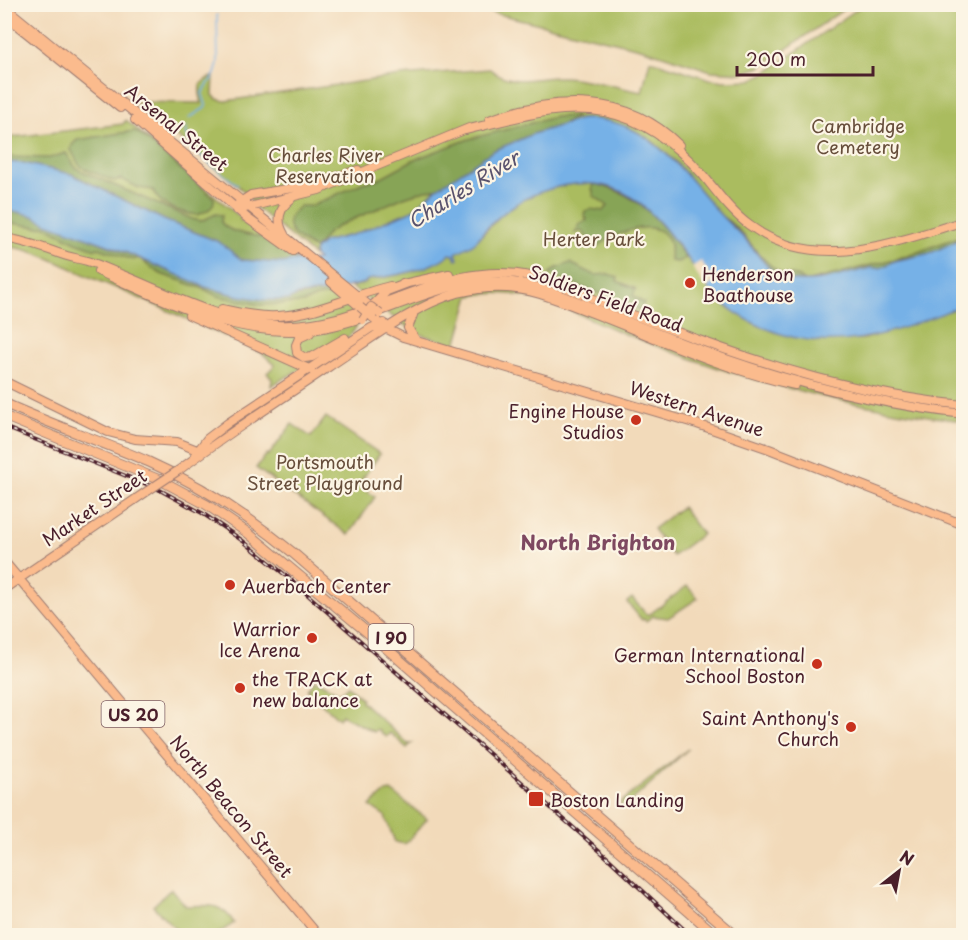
<svg xmlns="http://www.w3.org/2000/svg" width="968" height="940" font-family="'Playpen Sans',sans-serif">
	<style>
		.green { fill: #aabc5f; stroke: #7a6e45; stroke-width: 1.5 }
		.forest { fill: #87a456; stroke: #686240; stroke-width: 1.5 }
		.water { fill: #76b1e7; stroke: #606889; stroke-width: 1.5 }
		.pier { fill: #f2daba }
		.lines { fill: none; stroke-linecap: round; stroke-linejoin: round }
		.stream { stroke: #76b1e7; stroke-width: 1.5 }
		.major-casing { stroke: #9e7c72; stroke-width: 10 }
		.highway-casing { stroke: #9e7c72; stroke-width: 11 }
		.major { stroke: #fbbb8d; stroke-width: 8 }
		.highway { stroke: #fbbb8d; stroke-width: 9 }
		.rail-casing { stroke: #4a1f2b; stroke-width: 4 }
		.rail { stroke: #fcf5e5; stroke-width: 1.5; stroke-dasharray: 4.5; stroke-linecap: butt }
		.major-bridge-casing { stroke: #9e7c72; stroke-width: 10; stroke-linecap: butt }
		.major-bridge { stroke: #fbbb8d; stroke-width: 8 }
		.poi-dot { fill: #c8321e; stroke: #fcf5e5; stroke-width: 2 }
		.labels { text-anchor: middle; dominant-baseline: central; stroke-width: 4.5; stroke-linejoin: round; paint-order: stroke }
		.shield { fill: #fcf5e5; stroke: #7f5f63; stroke-width: 1.5 }
		.shield-label { font-size: 16px; font-weight: bold; fill: #4a1f2b }
		.park-label { font-size: 18px; fill: #674e3b; stroke: #fcf5e5 }
		.street-label { font-size: 18px; fill: #4a1f2b; stroke: #fcf5e5 }
		.poi-label { font-size: 18px; fill: #4a1f2b; stroke: #fcf5e5; text-anchor: start }
		.water-label { font-size: 20px; font-style: italic; fill: #59526d; stroke: #fcf5e5 }
		.neighbourhood-label { font-size: 20px; font-weight: bold; fill: #7e4860; stroke: #fcf5e5 }
	</style>
	<rect width="100%" height="100%" fill="#fcf5e5"/>
	<filter id="ink" filterUnits="userSpaceOnUse"><feTurbulence type="fractalNoise" baseFrequency=".0167" numOctaves="2"/><feDisplacementMap in="SourceGraphic" scale="12" xChannelSelector="R" yChannelSelector="G"/><feConvolveMatrix kernelMatrix="1 2 1 2 8 2 1 2 1" color-interpolation-filters="sRGB"/></filter>
	<filter id="wash" filterUnits="userSpaceOnUse"><feTurbulence type="fractalNoise" baseFrequency=".008" numOctaves="4" result="noise"/><feDisplacementMap in="SourceGraphic" scale="24" xChannelSelector="R" yChannelSelector="G"/><feGaussianBlur stdDeviation="1.35" result="paint"/><feColorMatrix in="noise" values="0 0 0 0 0 0 0 0 0 0 0 0 0 0 0 0 0 1.4 0 .05"/><feComposite in="paint" operator="in"/></filter>
	<g filter="url(#wash)">
		<rect width="100%" height="100%" fill="#f2daba"/>
		<!-- green -->
		<path class="green" d="M 483,5 L 483,4 L 850,5 L 760,67 L 742,73 L 711,71 L 644,49 L 494,13 L 485,9 Z
			M 863,5 L 963,5 L 963,238 L 951,245 L 814,282 L 780,277 L 724,219 L 676,162 L 651,140 L 631,129 L 597,119 L 580,119 L 564,125 L 462,173 L 436,189 L 413,210 L 355,234 L 328,241 L 314,252 L 314,256 L 257,208 L 245,192 L 135,102 L 202,103 C 198,88 197,82 214,76 L 213,95 L 217,99 L 225,101 L 400,76 L 490,69 C 512,88 537,76 563,77 C 587,78 618,88 642,92 L 650,60 L 710,79 L 725,81 L 751,80 L 765,73 Z
			M 126,120 L 241,218 L 240,220 L 299,260 L 282,263 L 252,262 L 71,174 L 59,171 L 5,162 L 5,138 L 123,124 Z
			M 582,182 L 595,184 L 674,239 L 715,296 L 730,309 L 755,324 L 782,334 L 816,341 L 864,339 L 898,329 L 963,305 L 963,421 C 885,411 807,396 731,372 C 695,361 659,347 623,333 C 575,313 524,284 470,296 L 456,345 L 416,333 L 351,287 L 366,283 L 366,280 C 393,276 428,271 450,254 L 454,255 L 456,260 L 455,253 L 476,241 L 502,214 L 522,200 L 544,190 Z
			M 4,211 L 18,212 L 233,295 L 264,300 L 334,289 L 358,313 C 358,316 358,319 358,322 C 353,345 291,373 271,386 L 272,379 L 267,373 L 275,365 L 262,353 C 205,327 148,301 90,277 C 63,265 35,249 5,246 Z
			M 326,417 L 380,454 L 358,485 L 375,497 L 349,535 L 256,468 L 267,454 L 269,455 L 292,424 L 311,437 Z
			M 682,507 L 702,534 L 673,556 L 653,529 Z
			M 687,586 L 698,598 L 668,618 L 653,616 L 646,621 L 644,619 L 642,620 L 627,602 L 632,598 L 646,614 L 650,614 Z
			M 314,679 L 340,693 L 348,686 L 362,699 L 361,701 L 408,744 L 412,743 L 407,748 L 390,733 L 386,737 L 377,729 L 374,732 L 342,715 L 339,719 L 307,690 Z
			M 688,749 L 624,808 L 620,803 Z
			M 391,791 L 427,819 L 405,844 L 395,842 L 385,816 L 370,806 L 386,792 Z
			M 171,889 L 186,906 C 208,905 221,902 234,923 L 216,935 L 181,935 L 153,906 Z"/>
		<!-- forest -->
		<path class="forest" d="M 578,116 L 559,127 L 533,134 L 493,151 L 436,189 L 425,190 L 404,197 L 340,225 L 328,233 L 315,249 C 296,239 275,226 300,206 L 312,206 L 362,183 L 378,179 L 413,160 L 469,139 L 555,117 Z
			M 134,131 L 140,134 L 214,198 C 215,208 206,212 197,215 C 182,213 158,206 153,190 L 139,188 L 121,179 L 114,181 L 85,169 L 79,165 L 71,150 L 72,145 L 77,140 Z
			M 66,153 L 76,168 L 84,172 L 192,219 L 201,221 L 216,214 L 222,215 L 221,222 C 229,234 253,235 266,238 C 273,239 293,255 297,261 L 282,263 L 242,260 L 219,242 L 164,220 L 71,174 L 23,163 L 5,162 L 5,157 L 50,158 Z
			M 595,184 C 638,193 663,222 686,258 L 678,262 L 670,261 C 670,253 672,243 667,237 C 650,216 611,236 596,248 C 588,243 587,234 581,231 L 575,233 L 580,224 L 587,220 L 584,214 L 585,211 L 591,209 L 603,211 L 608,206 L 594,196 L 592,188 Z
			M 4,211 L 26,213 L 139,258 L 133,260 L 99,248 L 96,249 L 76,242 L 45,226 L 38,227 L 5,222 Z
			M 721,216 C 745,230 756,257 779,272 C 787,277 798,273 804,281 L 788,280 L 776,274 L 767,267 L 750,244 Z
			M 963,235 L 963,238 L 949,247 L 916,258 L 894,262 L 880,269 L 871,268 L 836,278 L 809,281 L 910,255 Z
			M 143,260 L 212,289 L 239,296 L 276,300 L 333,290 L 333,295 L 317,297 L 303,303 L 260,305 L 217,296 L 204,289 L 161,274 L 147,265 Z
			M 570,263 L 595,275 L 608,274 L 618,277 L 617,281 L 636,289 L 633,296 L 644,303 L 640,310 L 549,274 L 555,269 Z"/>
		<!-- water -->
		<path class="water" d="M 581,119 C 645,115 681,169 718,212 C 728,224 741,233 750,245 C 761,258 772,277 790,280 C 819,285 843,274 870,268 C 873,267 876,269 879,268 C 883,268 890,263 895,261 C 906,258 919,256 930,253 C 942,249 952,242 963,238 L 963,305 C 917,324 869,344 819,341 C 783,339 742,322 716,297 C 709,291 705,282 700,275 C 657,217 626,163 544,191 C 521,198 500,214 484,231 C 481,235 479,239 475,242 C 470,247 462,249 456,253 L 458,259 L 456,260 L 454,255 L 450,254 C 428,271 394,276 367,280 L 365,283 L 325,292 L 298,295 L 288,300 L 264,300 L 239,296 L 205,287 L 116,248 L 47,223 L 33,216 L 18,212 L 5,211 L 4,162 L 23,163 L 71,174 L 164,220 L 219,242 L 242,260 L 282,263 L 299,260 L 301,262 L 318,260 L 314,256 L 315,250 L 324,242 L 355,234 L 413,210 L 436,189 L 493,151 L 533,134 Z"/>
		<!-- pier -->
		<path class="pier" d="M 701,261 L 715,282 L 706,288 L 692,267 Z"/>
		<g class="lines">
			<!-- stream -->
			<path class="stream" d="M 189,118 L 205,108 L 206,105 L 202,93 L 215,74 L 218,64 L 217,15
				M 186,126 C 185,150 220,172 238,185"/>
		</g>
	</g>
	<g filter="url(#ink)">
		<g class="lines">
			<defs>
				<path id="major" d="M 4,6 L 371,307 L 387,291 L 408,283
					M 4,15 L 120,108
					M 135,120 L 247,218 L 293,251
					M 489,120 C 554,96 627,92 679,145
					M 465,130 C 510,120 558,103 605,112 C 644,120 677,145 703,175 C 717,192 731,212 749,225 C 815,274 894,243 964,221
					M 239,203 L 251,195 L 310,185 L 358,170
					M 237,210 L 319,190 L 469,128
					M 284,234 C 276,221 279,208 291,199
					M 4,238 C 27,241 46,249 67,256 C 74,258 80,259 87,261 C 98,264 109,269 120,274 C 170,294 221,322 277,325 C 366,330 440,257 530,276 C 550,280 569,289 587,296 C 615,308 643,319 672,330 C 766,366 863,395 964,405
					M 98,271 C 167,301 244,343 323,328 C 391,316 448,271 520,283 C 544,287 566,297 589,306 C 620,319 651,331 682,343 C 773,378 867,403 964,414
					M 331,282 L 360,307
					M 403,284 L 449,274
					M 222,309 C 241,313 259,317 278,316 C 317,314 353,295 390,286
					M 189,315 L 311,370
					M 413,315 L 408,328 L 415,339
					M 372,317 L 389,330 L 403,337 L 697,424 L 769,449 L 964,525
					M 310,333 L 299,338 L 296,345 L 297,353 L 305,358 L 312,357 L 345,338
					M 4,381 L 108,432 L 135,439 L 177,442 L 202,452
					M 195,455 L 207,439 L 228,423 L 371,328 L 384,323
					M 179,470 C 227,434 277,402 327,368 C 367,342 412,306 458,293 C 485,286 514,286 540,294 C 626,322 706,366 795,385
					M 4,561 L 319,936
					M 4,589 L 149,490"/>
				<path id="highway" d="M 4,403 C 52,425 101,441 149,462 C 201,485 248,516 292,552 L 736,936
					M 4,416 L 162,481 L 207,505 L 248,533 L 386,648 L 717,936"/>
			</defs>
			<!-- major casing -->
			<use href="#major" class="major-casing"/>
			<!-- highway casing -->
			<use href="#highway" class="highway-casing"/>
			<!-- major -->
			<use href="#major" class="major"/>
			<!-- highway -->
			<use href="#highway" class="highway"/>
			<defs>
				<path id="rail" d="M 4,427 L 156,488 L 202,513 L 243,541 L 284,574 L 476,742 L 609,859 L 691,936"/>
			</defs>
			<!-- rail casing -->
			<use href="#rail" class="rail-casing"/>
			<!-- rail -->
			<use href="#rail" class="rail"/>
			<defs>
				<path id="major-bridge" d="M 360,307 L 372,317
					M 363,320 L 371,307 L 380,314
					M 149,490 L 179,470"/>
			</defs>
			<!-- major-bridge casing -->
			<use href="#major-bridge" class="major-bridge-casing"/>
			<!-- major-bridge -->
			<use href="#major-bridge" class="major-bridge"/>
		</g>
	</g>
	<!-- markers -->
	<g class="poi-dot">
		<circle cx="690" cy="283" r="6"/>
		<circle cx="636" cy="420" r="6"/>
		<circle cx="230" cy="585" r="6"/>
		<circle cx="312" cy="638" r="6"/>
		<circle cx="817" cy="664" r="6"/>
		<circle cx="240" cy="688" r="6"/>
		<circle cx="851" cy="727" r="6"/>
		<rect x="528" y="791" width="16" height="16" rx="3"/>
	</g>
	<g class="labels">
		<!-- shield labels -->
		<g class="shield">
			<rect x="368.5" y="624" width="45" height="26" rx="4.5"/>
			<rect x="101.5" y="701" width="63" height="26" rx="4.5"/>
		</g>
		<g class="shield-label">
			<text x="391" y="637">I 90</text>
			<text x="133" y="714">US 20</text>
		</g>
		<!-- park labels -->
		<g class="park-label">
			<text x="858" y="125">Cambridge<tspan x="858" dy="21">Cemetery</tspan></text>
			<text x="325" y="154">Charles River<tspan x="325" dy="21">Reservation</tspan></text>
			<text x="594" y="238">Herter Park</text>
			<text x="325" y="461">Portsmouth<tspan x="325" dy="21">Street Playground</tspan></text>
		</g>
		<!-- street labels -->
		<g class="street-label">
			<text transform="translate(177 127) rotate(39)">Arsenal Street</text>
			<text transform="translate(606 298) rotate(20)">Soldiers Field Road</text>
			<text transform="translate(697 408) rotate(18)">Western Avenue</text>
			<text transform="translate(94 507) rotate(-34)">Market Street</text>
			<text transform="translate(232 806) rotate(50)">North Beacon Street</text>
		</g>
		<!-- poi labels -->
		<g class="poi-label">
			<text x="702" y="273">Henderson<tspan x="702" dy="21">Boathouse</tspan></text>
			<text x="624" y="410" text-anchor="end">Engine House<tspan x="624" dy="21">Studios</tspan></text>
			<text x="242" y="585">Auerbach Center</text>
			<text x="300" y="628" text-anchor="end">Warrior<tspan x="300" dy="21">Ice Arena</tspan></text>
			<text x="805" y="654" text-anchor="end">German International<tspan x="805" dy="21">School Boston</tspan></text>
			<text x="252" y="678">the TRACK at<tspan x="252" dy="21">new balance</tspan></text>
			<text x="839" y="717" text-anchor="end">Saint Anthony's<tspan x="839" dy="21">Church</tspan></text>
			<text x="550" y="799">Boston Landing</text>
		</g>
		<!-- water labels -->
		<g class="water-label">
			<text transform="translate(463 189) rotate(-32)">Charles River</text>
		</g>
		<!-- neighbourhood labels -->
		<g class="neighbourhood-label">
			<text x="598" y="542">North Brighton</text>
		</g>
	</g>
	<!-- margin -->
	<rect width="968" height="940" fill="none" stroke="#fcf5e5" stroke-width="24"/>
	<!-- north arrow -->
	<g transform="translate(899 871) rotate(31)" stroke="#fcf5e5" stroke-width="4.5" paint-order="stroke">
	<path d="M0-4.5L10 22L0 15L-10 22Z" fill="#4a1f2b"/>
	<text y="-9" font-size="16" font-weight="bold" text-anchor="middle" fill="#4a1f2b">N</text>
	</g>
	<!-- scale -->
	<path d="M737 66v9h136v-9" fill="none" stroke="#4a1f2b" stroke-width="3"/>
	<text x="746" y="66" font-size="18" fill="#4a1f2b" stroke="#fcf5e5" stroke-width="4.5" paint-order="stroke">200 m</text>
</svg>
